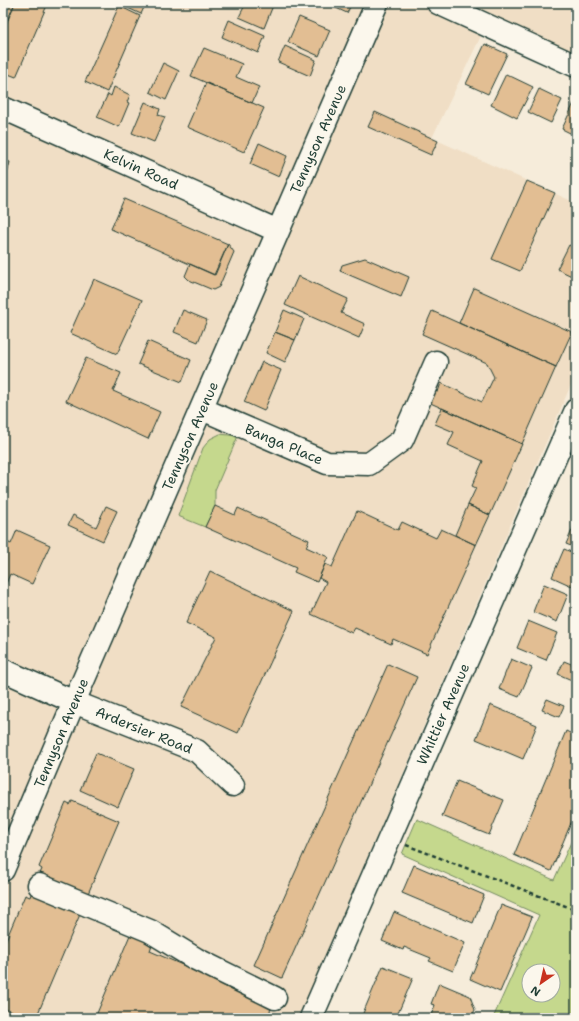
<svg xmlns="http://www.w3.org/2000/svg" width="579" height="1021" font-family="'Shantell Sans',sans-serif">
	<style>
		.built { fill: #f0dec5 }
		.green { fill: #c5d88d; stroke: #728a60; fill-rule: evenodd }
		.building { fill: #e2be93; stroke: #1f3d34 }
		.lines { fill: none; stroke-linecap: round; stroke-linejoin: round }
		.minor-casing { stroke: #1f3d34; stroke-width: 25 }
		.path { stroke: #1f3d34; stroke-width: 2.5; stroke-dasharray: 4 3; stroke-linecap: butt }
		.minor { stroke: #fbf7ec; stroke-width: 22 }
		.labels { text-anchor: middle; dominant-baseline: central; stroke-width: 4; stroke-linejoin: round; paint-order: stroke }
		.street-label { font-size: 14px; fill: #1f3d34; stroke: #fbf7ec }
	</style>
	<rect width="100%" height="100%" fill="#f6ecda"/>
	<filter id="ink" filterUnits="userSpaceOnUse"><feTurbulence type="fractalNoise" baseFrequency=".025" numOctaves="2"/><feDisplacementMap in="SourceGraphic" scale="8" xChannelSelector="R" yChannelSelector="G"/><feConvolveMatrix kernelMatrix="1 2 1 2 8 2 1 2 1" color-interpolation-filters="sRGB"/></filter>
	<g filter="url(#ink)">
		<!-- built -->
		<path class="built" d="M 3,3 L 576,3 L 576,56 L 491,15 L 432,138 L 576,203 L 576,373 L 298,1018 L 3,1018 Z"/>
		<!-- green -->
		<path class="green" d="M 220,434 L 238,436 L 215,490 L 215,506 L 205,527 L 178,516 L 203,448 L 210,439 Z
			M 417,819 L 554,880 L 576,831 L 576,1018 L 493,1018 L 539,915 L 402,854 ZM 529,971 L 553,971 L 553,995 L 529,995 Z"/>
		<!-- building -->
		<path class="building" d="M 3,3 L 15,3 L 3,31 Z
			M 15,3 L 48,3 L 16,77 L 3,72 L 3,31 Z
			M 117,3 L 146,3 L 141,14 Z
			M 246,3 L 274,3 L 264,28 L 239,17 Z
			M 325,3 L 352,3 L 347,13 Z
			M 119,6 L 140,16 L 107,92 L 85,82 Z
			M 299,17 L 330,30 L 319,56 L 288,42 Z
			M 229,20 L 265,36 L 258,53 L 222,37 Z
			M 485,44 L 507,54 L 488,94 L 466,84 Z
			M 285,46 L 316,60 L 310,76 L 278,62 Z
			M 204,48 L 242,64 L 236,77 L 259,87 L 252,103 L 191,76 Z
			M 163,63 L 179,71 L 166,100 L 150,92 Z
			M 506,74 L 533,87 L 517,118 L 491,105 Z
			M 206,83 L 264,108 L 244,152 L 187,127 Z
			M 114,87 L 130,95 L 127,102 L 129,103 L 119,127 L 97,117 L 108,94 L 111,96 Z
			M 539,89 L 562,100 L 551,123 L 528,112 Z
			M 145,102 L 160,109 L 158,115 L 165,117 L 154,142 L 132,133 Z
			M 574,103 L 576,104 L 576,136 L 562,129 Z
			M 375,112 L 438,141 L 431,155 L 368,127 Z
			M 259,143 L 287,156 L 279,177 L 250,164 Z
			M 3,160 L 10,162 L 3,190 Z
			M 527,181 L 555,193 L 520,271 L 492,259 Z
			M 124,199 L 228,244 L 214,275 L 111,229 Z
			M 228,244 L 234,252 L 219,287 L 213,290 L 189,280 L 185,276 L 190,264 L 215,275 Z
			M 569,245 L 576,248 L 576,278 L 557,269 Z
			M 365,258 L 409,277 L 401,297 L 340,271 L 342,265 Z
			M 298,276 L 348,299 L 341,313 L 365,324 L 359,338 L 285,305 Z
			M 94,279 L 142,300 L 117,354 L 70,333 Z
			M 474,288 L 572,332 L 556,367 L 459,323 Z
			M 183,310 L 207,320 L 198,342 L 174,332 Z
			M 284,310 L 304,319 L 295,340 L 275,332 Z
			M 432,311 L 556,367 L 522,444 L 426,401 L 432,390 L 438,392 L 441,383 L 482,402 L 494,377 L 487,363 L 422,334 Z
			M 275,332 L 295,340 L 285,362 L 266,353 Z
			M 148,341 L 191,360 L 182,382 L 138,364 Z
			M 86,358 L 121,373 L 113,391 L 160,412 L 148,439 L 66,401 Z
			M 262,362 L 281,370 L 264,411 L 244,402 Z
			M 442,408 L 522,444 L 490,515 L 468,505 L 476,488 L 472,486 L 483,461 L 448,445 L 454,432 L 435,424 Z
			M 468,505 L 490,515 L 476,545 L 455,535 Z
			M 106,506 L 117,511 L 103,541 L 68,525 L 73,515 L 96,527 Z
			M 215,506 L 235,515 L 238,508 L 309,540 L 306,547 L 328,557 L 317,582 L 294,572 L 296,568 L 205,527 Z
			M 357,511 L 398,530 L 402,522 L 436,538 L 441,529 L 476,545 L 427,654 L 393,639 L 391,644 L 355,628 L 352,633 L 311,614 L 326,582 L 319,578 L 325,564 L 332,567 Z
			M 576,521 L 576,548 L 566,544 Z
			M 17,530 L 50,545 L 32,584 L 10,574 L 3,591 L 3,540 L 11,544 Z
			M 564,549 L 576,554 L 576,583 L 574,587 L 552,577 Z
			M 210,571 L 294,611 L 238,733 L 181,707 L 216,637 L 186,623 Z
			M 544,584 L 568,594 L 557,622 L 533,612 Z
			M 528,621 L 557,633 L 546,660 L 517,648 Z
			M 511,659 L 532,668 L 519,697 L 499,689 Z
			M 564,661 L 576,666 L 576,682 L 558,674 Z
			M 388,664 L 417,677 L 282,978 L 254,965 Z
			M 547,699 L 564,706 L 559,717 L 542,710 Z
			M 490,705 L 537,725 L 523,759 L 476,739 Z
			M 566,731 L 576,736 L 576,811 L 551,871 L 514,855 Z
			M 96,753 L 134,769 L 118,807 L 80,790 Z
			M 457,781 L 504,800 L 489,835 L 442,816 Z
			M 72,801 L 119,821 L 87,896 L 39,876 L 42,869 L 39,867 L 66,803 L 70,805 Z
			M 414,865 L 484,895 L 473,923 L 402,893 Z
			M 32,891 L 81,912 L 36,1018 L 27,1018 L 3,1008 L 3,947 L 25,895 L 30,897 Z
			M 501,905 L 532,917 L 500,992 L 470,979 Z
			M 394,912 L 465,943 L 453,971 L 429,961 L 431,958 L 404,947 L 403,950 L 382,941 Z
			M 130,935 L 152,944 L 150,951 L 273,1004 L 267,1018 L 95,1018 Z
			M 383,966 L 413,978 L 396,1018 L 361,1018 Z
			M 439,983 L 470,996 L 475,1010 L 471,1018 L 430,1018 L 435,1005 L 431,1004 Z"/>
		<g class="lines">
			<defs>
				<path id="minor" d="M 438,3 L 576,66
					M 3,108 L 278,231
					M 202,409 L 327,463 L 369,464 L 402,440 L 436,362
					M 3,670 L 74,702 L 197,751 L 233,785
					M 3,870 L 74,702 L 377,3
					M 39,885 L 150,931 L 196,959 L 275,998
					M 311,1018 L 576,410"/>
			</defs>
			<!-- minor casing -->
			<use href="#minor" class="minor-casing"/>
			<!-- path -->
			<path class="path" d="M 406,845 L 576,910"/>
			<!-- minor -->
			<use href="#minor" class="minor"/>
		</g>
	</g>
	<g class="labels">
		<!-- street labels -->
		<g class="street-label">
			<text transform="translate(318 139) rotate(-66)">Tennyson Avenue</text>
			<text transform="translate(141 169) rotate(24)">Kelvin Road</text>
			<text transform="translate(190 436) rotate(-66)">Tennyson Avenue</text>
			<text transform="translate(284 444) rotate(23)">Banga Place</text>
			<text transform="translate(443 714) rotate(-66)">Whittier Avenue</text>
			<text transform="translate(144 730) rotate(22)">Ardersier Road</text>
			<text transform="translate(61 733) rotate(-67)">Tennyson Avenue</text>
		</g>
	</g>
	<!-- margin -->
	<rect width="579" height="1021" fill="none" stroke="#fbf7ec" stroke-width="16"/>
	<rect x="8" y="8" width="563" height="1005" fill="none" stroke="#1f3d34" stroke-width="1.5" filter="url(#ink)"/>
	<!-- north arrow -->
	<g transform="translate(541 983) rotate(214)"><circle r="19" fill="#fbf7ec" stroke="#a3ada2"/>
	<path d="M0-3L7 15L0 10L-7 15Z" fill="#c8321e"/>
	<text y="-6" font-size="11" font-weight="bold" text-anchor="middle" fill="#1f3d34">N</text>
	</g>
</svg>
